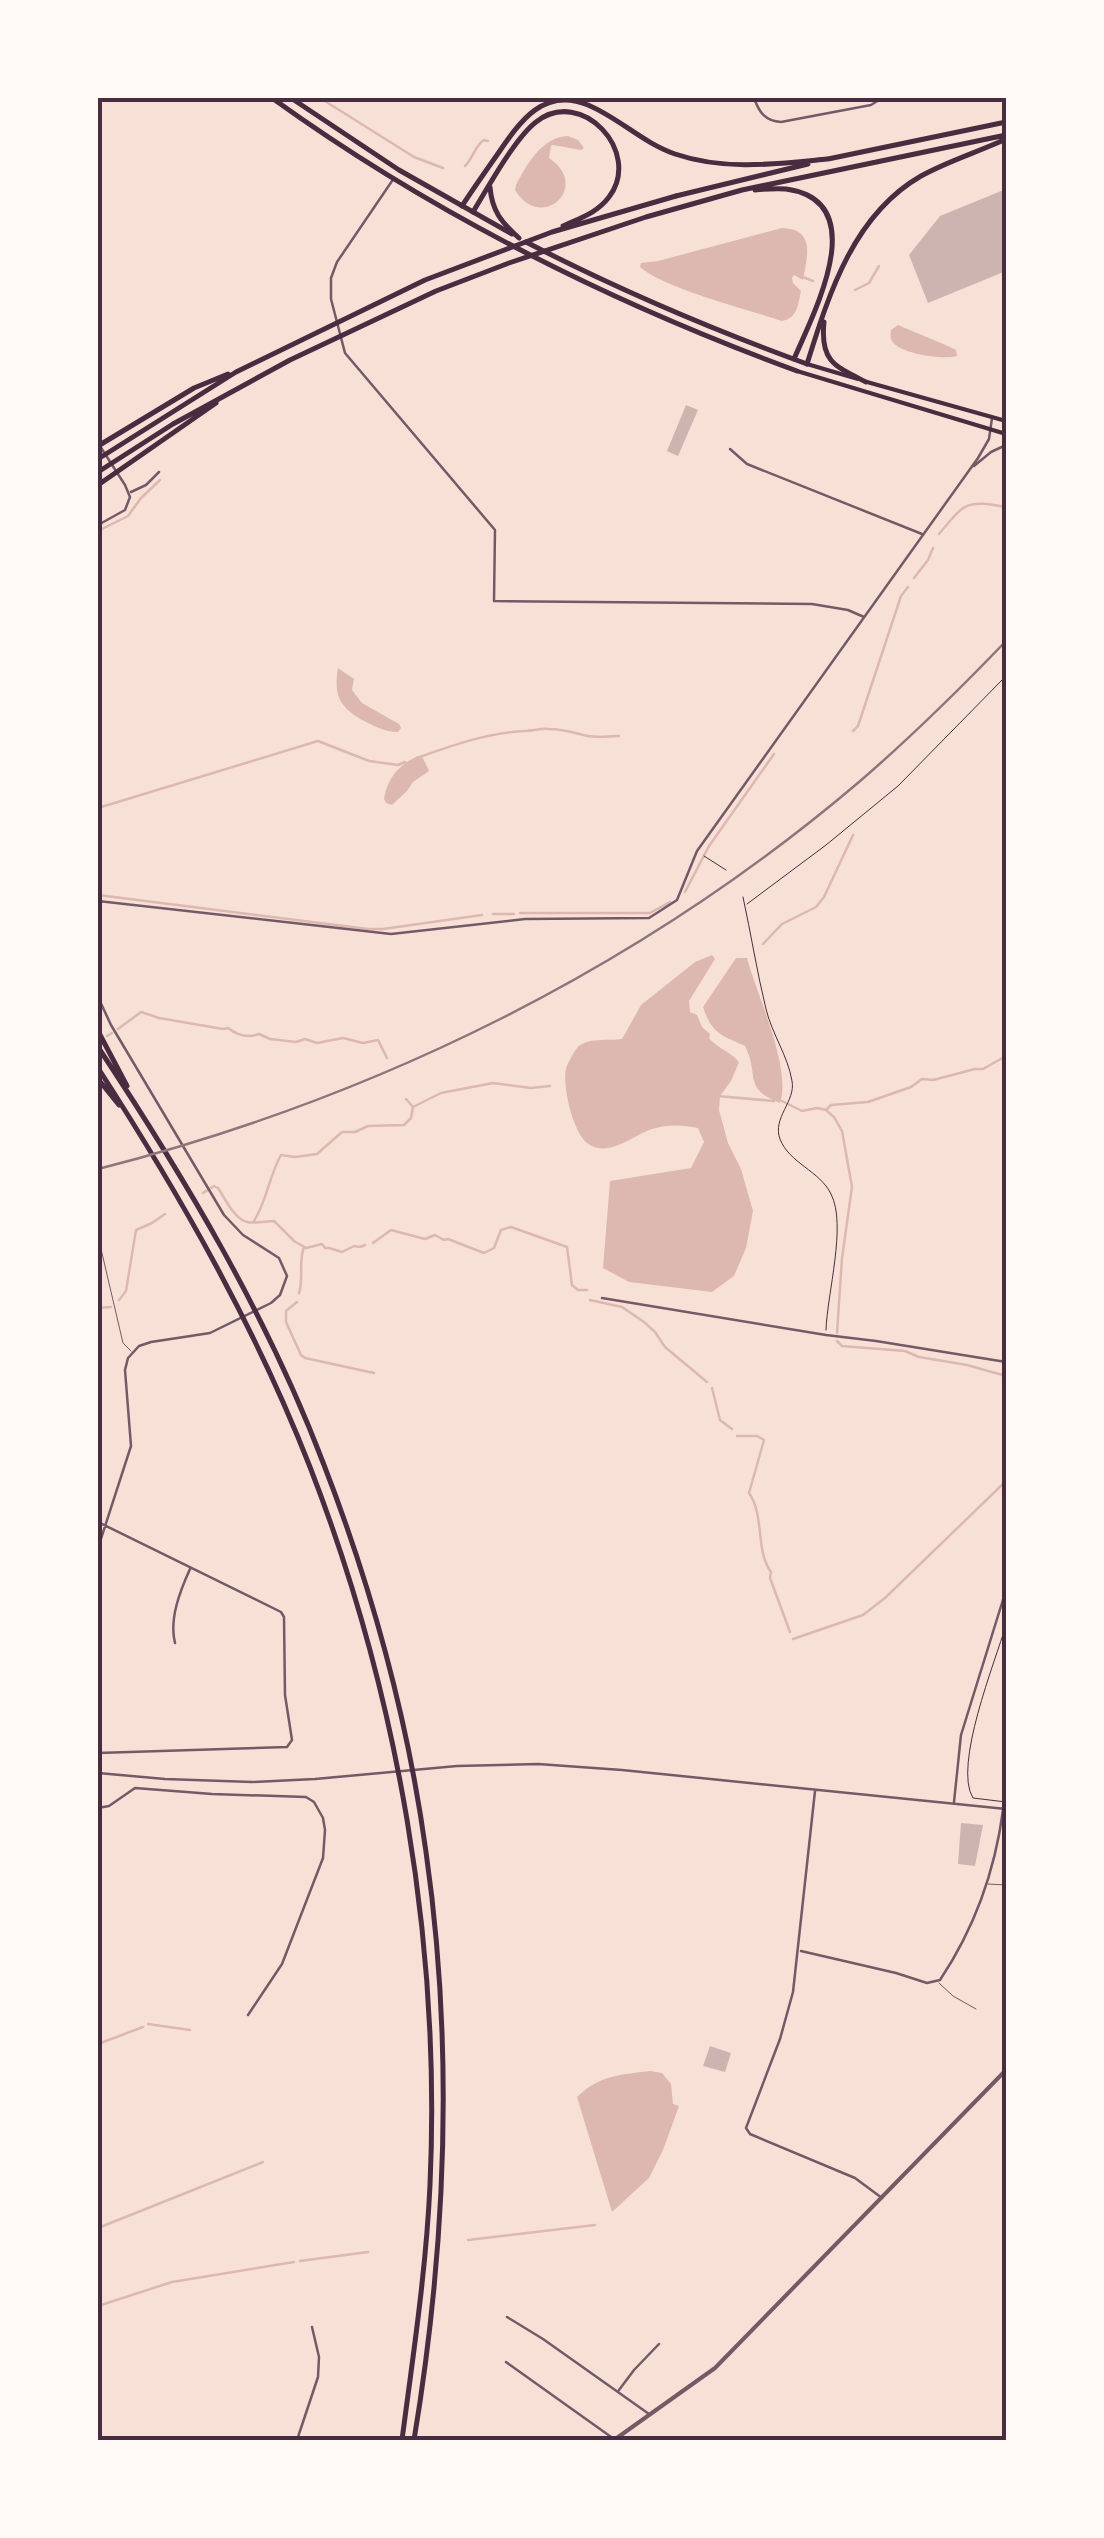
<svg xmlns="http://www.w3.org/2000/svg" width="1104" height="2538" font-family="'DejaVu Sans',sans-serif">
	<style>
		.water { fill: #dcb8b0 }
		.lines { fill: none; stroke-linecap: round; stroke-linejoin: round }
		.stream { stroke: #dcb8b0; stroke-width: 2.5 }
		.building { fill: #ccb4b1 }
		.path { stroke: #4a2c40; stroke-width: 1 }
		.service { stroke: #755966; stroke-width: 1 }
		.minor { stroke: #755966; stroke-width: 2.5 }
		.tertiary { stroke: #755966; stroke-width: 4 }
		.secondary { stroke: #4a2c40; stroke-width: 4 }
		.primary { stroke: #4a2c40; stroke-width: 5 }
		.trunk { stroke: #4a2c40; stroke-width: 5 }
		.motorway { stroke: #4a2c40; stroke-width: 5 }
		.rail { stroke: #8f747c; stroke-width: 2.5 }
		.neatline { fill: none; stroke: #4a2c40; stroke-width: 4 }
	</style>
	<rect width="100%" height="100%" fill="#f7e1d7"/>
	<!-- water -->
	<path class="water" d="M 568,136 L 578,140 L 584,148 L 581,150 L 553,145 L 551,146 L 549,158 C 592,187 541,233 515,190 L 516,185 C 527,164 542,137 568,136 Z
		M 782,228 C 816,229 807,257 803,280 L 794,275 L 792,278 L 793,283 L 801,291 C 798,304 798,318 782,321 C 747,309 665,289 640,267 L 641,263 L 658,261 Z
		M 898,325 L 948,346 L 956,350 L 957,356 C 944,360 896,354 891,339 C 890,336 891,333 891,330 Z
		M 338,668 L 354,679 L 352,690 L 362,703 L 399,724 L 401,728 L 398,732 C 386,732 376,727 366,722 C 341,709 333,697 338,668 Z
		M 418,756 L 423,758 L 429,771 L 413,782 L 407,791 L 392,805 L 386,803 L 384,799 C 387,779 399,764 418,756 Z
		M 712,955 L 715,959 L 689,1001 L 690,1012 L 697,1015 L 702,1027 L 710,1034 L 709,1038 C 718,1049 730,1051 739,1062 L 731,1081 L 720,1096 L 719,1110 L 728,1143 L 741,1169 L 753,1211 L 746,1248 L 734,1276 L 712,1292 L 629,1282 L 603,1268 L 610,1181 L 691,1168 L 704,1142 L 698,1128 C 683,1125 668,1124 652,1129 C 633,1135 608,1159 587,1143 C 573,1132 562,1086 566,1069 C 567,1064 574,1052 577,1048 C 587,1037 608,1041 622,1039 L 641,1005 L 695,962 Z
		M 736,958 L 747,958 C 757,995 792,1069 780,1103 C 742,1088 760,1076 745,1046 C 721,1035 712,1034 703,1007 Z
		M 650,2071 L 662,2073 L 671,2084 L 673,2104 L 679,2106 L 663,2150 L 649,2178 L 612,2212 L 577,2097 C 600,2075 619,2075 650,2071 Z"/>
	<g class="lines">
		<!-- stream -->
		<path class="stream" d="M 320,98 L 414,157 L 443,168
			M 465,166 C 473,159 475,145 484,140 L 488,141
			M 800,276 L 813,281
			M 855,290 L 869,283 L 879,266
			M 98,531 L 128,516 L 141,498 L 160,480
			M 939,534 C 966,502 965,500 1006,507
			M 914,578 L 928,560 L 933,548
			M 853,731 L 858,726 L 901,596 L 908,587
			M 417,758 C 453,745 487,733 525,731 C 534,731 541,728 549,729 C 563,729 575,733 588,736 C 597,738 609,736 619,736
			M 98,808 L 318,741 L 369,761 L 398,765 L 405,762
			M 685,892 L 709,846 L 774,754
			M 98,895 L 368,929 L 383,929 L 482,915
			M 520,913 L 650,913 L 670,902
			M 493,914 L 514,914
			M 763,944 L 782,924 L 816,907 L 824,897 L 853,835
			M 118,1029 L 141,1012 L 159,1018 L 223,1029 L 228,1028 C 237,1035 248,1038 259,1034 L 270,1039 L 296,1042 L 305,1039 L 317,1043 L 343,1038 L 363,1043 L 378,1040 L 387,1058
			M 107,1036 L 112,1033
			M 717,1096 L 774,1101
			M 406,1099 L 413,1107 L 441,1093 L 493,1083 L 531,1088 L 550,1086
			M 782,1101 L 802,1111 L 817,1108 L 826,1110 L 831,1105 L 868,1102 L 911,1087 L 922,1079 L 933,1080 L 975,1069 L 983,1069 L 1006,1056
			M 827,1111 L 834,1117 L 842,1131 L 852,1187 L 842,1258 L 837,1333
			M 203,1193 L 214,1186 L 218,1188 C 225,1198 234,1219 247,1222 C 253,1224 267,1221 274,1221 L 294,1241 L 306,1248 L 322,1244 L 325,1248 L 329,1248 L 342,1252 L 354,1246 L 360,1247 L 365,1245
			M 254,1221 C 267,1201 269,1176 281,1155 L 295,1157 L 317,1154 L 342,1132 L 355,1132 L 368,1126 L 404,1125 L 411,1118 L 413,1107
			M 373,1243 L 391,1230 L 425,1239 L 435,1235 L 444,1240 L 448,1239 L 484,1253 L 494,1248 L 501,1230 L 511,1227 L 567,1247 L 572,1285 L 578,1290 L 587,1290
			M 299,1293 C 304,1278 298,1262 304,1247
			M 119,1300 L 126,1291 L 136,1230 L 152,1223 L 165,1214
			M 590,1300 L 622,1307 L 644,1322 L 655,1332 L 665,1347 L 707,1382
			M 297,1302 L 286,1311 L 286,1322 L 301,1355 L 305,1358 L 374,1373
			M 98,1308 L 111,1307
			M 837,1341 L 842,1346 L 905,1351 L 919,1357 L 967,1365 L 1006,1376
			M 712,1388 L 720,1420 L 732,1429
			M 737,1436 L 757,1436 L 764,1440 L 749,1493 C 765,1516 755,1550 771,1572 L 770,1578 L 790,1632
			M 793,1639 L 863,1615 L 885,1598 L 1006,1481
			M 148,2024 L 190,2030
			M 98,2044 L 143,2027
			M 98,2228 L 263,2162
			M 468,2240 L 595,2225
			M 300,2261 L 368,2252
			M 98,2306 L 172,2282 L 294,2262"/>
	</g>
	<!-- building -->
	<path class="building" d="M 1006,189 L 1006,271 L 928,303 L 909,255 L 940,216 Z
		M 686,405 L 698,410 L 678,456 L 667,451 Z
		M 961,1823 L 983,1825 L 975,1866 L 958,1864 Z
		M 710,2046 L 731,2053 L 725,2072 L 703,2066 Z"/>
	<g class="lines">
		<!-- path -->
		<path class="path" d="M 1003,98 L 1004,105
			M 704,856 L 726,870
			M 743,897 C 751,934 757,972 766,1009 C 772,1034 788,1056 792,1081 C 796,1101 772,1118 780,1139 C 789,1163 820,1171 831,1194 C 847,1225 827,1294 826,1330
			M 747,904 L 826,845 L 898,786 L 1006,676
			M 1006,1625 C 995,1662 953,1766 973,1798 L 1006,1802"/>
		<!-- service -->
		<path class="service" d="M 98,1236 L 123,1343 L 131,1351
			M 988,1884 L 1006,1885
			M 939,1983 L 953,1996 L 976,2009"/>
		<!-- minor -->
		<path class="minor" d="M 754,98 C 759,112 765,121 781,122 L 871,105 L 882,98
			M 392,181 L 337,262 L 331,278 L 331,299 L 345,353 L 495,530 L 494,601 L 812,604 L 848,610 L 864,617
			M 98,256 L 98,266
			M 98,443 L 125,485 L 130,497 L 125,510 L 98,525
			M 730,449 L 747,464 L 922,534
			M 974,466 L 991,452 L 1006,445
			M 131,492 L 146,485 L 159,472
			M 98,901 L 391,934 L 525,919 L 649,918 L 677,900 L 697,851 L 978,458 L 989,439 L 992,418
			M 98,997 L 111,1025 L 224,1215 L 243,1235 L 279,1258 L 287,1276 L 280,1295 L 271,1303 L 210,1333 L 151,1342 L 139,1346 L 128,1358 L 125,1370 L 131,1446 L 98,1548
			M 602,1298 L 826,1335 L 876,1341 L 1006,1362
			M 98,1522 L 281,1612 L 284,1617 L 285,1695 L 292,1740 L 287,1747 L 98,1753
			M 175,1643 C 169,1619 180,1591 190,1569
			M 98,1773 L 165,1779 L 252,1782 L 315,1779 L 457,1766 L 538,1764 L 622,1770 L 1006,1809
			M 815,1791 L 793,1992 L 780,2039 L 746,2128 L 750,2134 L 855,2178 L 882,2198
			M 954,1802 L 961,1735 L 1006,1590
			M 98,1808 L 109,1806 L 135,1788 L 212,1794 L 306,1797 L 314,1802 L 323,1818 L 325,1830 L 323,1858 L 282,1964 L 248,2015
			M 801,1951 L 896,1973 L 927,1983 L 940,1980 C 974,1929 995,1871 1003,1810
			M 507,2317 L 543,2339 L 649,2414
			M 506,2362 L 614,2439
			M 619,2390 L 634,2370 L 659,2344
			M 297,2440 L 318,2377 L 319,2357 L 312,2327"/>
		<!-- tertiary -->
		<path class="tertiary" d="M 614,2440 L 715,2368 L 1006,2070"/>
		<!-- secondary -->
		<path class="secondary" d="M 807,364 L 858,379
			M 797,371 L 1006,434
			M 867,382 L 1006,421"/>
		<!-- primary -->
		<path class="primary" d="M 272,98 C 433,214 612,303 797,371
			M 291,98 L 399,170 L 512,234
			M 526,242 C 617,289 711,329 807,364"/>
		<!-- trunk -->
		<path class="trunk" d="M 828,159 L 1006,122
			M 755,190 C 765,189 776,188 786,189 C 874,201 813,314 794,359
			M 676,196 L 808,164
			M 462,206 C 473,189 485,172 497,155 C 519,123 543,86 588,105 C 619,118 643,143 675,154 C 725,171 776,164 827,159
			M 824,322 C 820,361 834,366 866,382
			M 807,364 C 829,294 853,215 921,176 C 948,161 978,152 1006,139
			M 98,472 L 173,424 L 290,360 L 436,291 L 509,263 L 646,217 L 742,190 L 1006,135
			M 98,485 L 216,403"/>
		<!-- motorway -->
		<path class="motorway" d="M 490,187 C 492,211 501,222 519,238
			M 473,212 C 487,189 515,138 536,122 C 581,86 643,152 609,197 C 597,213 580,218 563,226
			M 98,446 L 194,388 L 228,374
			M 98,459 L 236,372 L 425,280 L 552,232 L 676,196
			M 98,1031 L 127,1086
			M 98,1047 C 185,1178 268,1317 324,1465 C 372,1589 408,1721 426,1852 C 454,2047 446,2247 414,2440
			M 98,1068 C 180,1195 255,1326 310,1467 C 398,1694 441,1943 430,2185 C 426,2271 413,2356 402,2440
			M 98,1079 L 119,1105"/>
		<!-- rail -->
		<path class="rail" d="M 98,1169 C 376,1098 639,969 859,782 C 910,738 959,690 1006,641"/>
	</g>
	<!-- border -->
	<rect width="1104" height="2538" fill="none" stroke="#fffaf5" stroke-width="200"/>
	<rect x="100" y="100" width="904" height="2338" class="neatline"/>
</svg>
